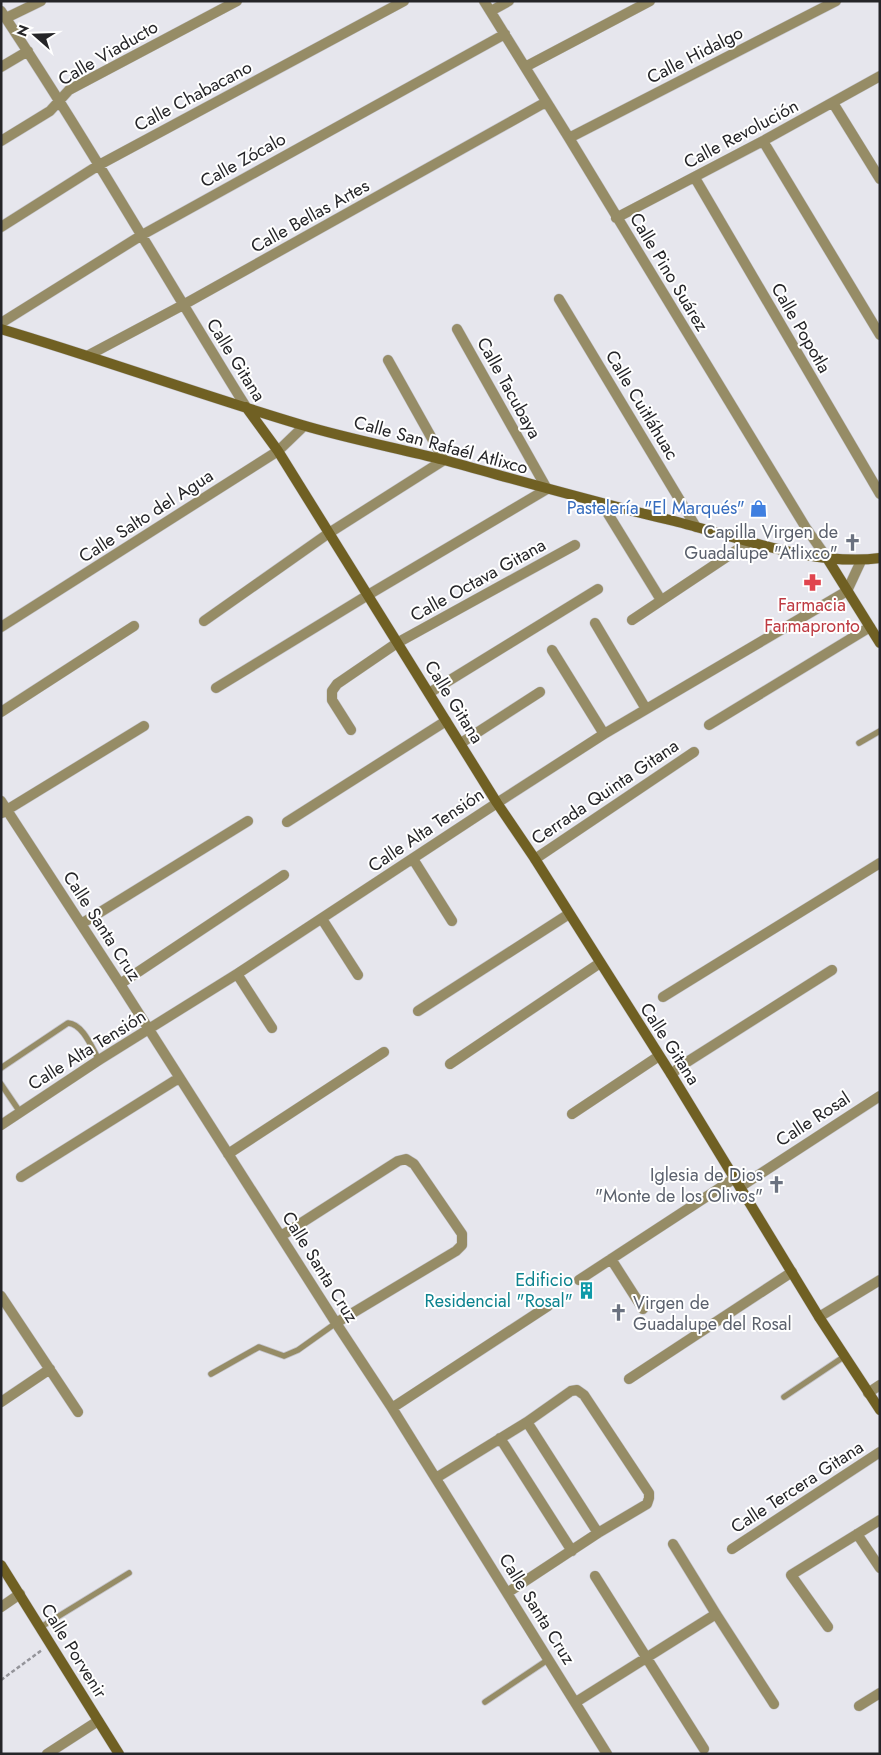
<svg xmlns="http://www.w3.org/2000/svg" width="881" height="1755" font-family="Jost,sans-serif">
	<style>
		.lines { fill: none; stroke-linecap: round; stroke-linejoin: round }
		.lane-casing { stroke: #c3c3ca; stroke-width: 7 }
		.street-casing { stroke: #c3c3ca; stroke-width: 11 }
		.secondary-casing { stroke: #c3c3ca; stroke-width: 11 }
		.path { stroke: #94949a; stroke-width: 2.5; stroke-dasharray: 4 2.5; stroke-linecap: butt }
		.lane { stroke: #968c66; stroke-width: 5.5 }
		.street { stroke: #968c66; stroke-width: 10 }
		.secondary { stroke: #706023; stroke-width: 10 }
		.labels { text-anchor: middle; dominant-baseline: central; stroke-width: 4; stroke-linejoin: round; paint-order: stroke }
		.street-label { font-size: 18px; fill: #252528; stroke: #fff }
		.shop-label { font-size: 18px; fill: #366cbe; stroke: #fff; text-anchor: end }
		.worship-label { font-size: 18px; fill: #5b616d; stroke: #fff; text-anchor: end }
		.health-label { font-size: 18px; fill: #be3a42; stroke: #fff }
		.culture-label { font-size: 18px; fill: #0d838f; stroke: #fff; text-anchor: end }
	</style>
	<rect width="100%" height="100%" fill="#e6e6ed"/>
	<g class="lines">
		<defs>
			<path id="lane" d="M 859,743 L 880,731
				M 1,1068 L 68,1023 C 83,1024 92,1048 99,1060
				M 1,1084 L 20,1112
				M 211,1374 L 259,1347 L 284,1356 L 298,1350 L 336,1323
				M 784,1397 L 845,1356
				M 41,1627 L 129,1573
				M 485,1702 L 549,1659"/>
			<path id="street" d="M 484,1 L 569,138 L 806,528 L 827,558
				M 1,11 C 87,140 164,275 246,407
				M 491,11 L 509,1
				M 6,18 L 41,1
				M 1,67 L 28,51
				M 525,67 L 650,1
				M 833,103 L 880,179
				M 569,138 L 836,1
				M 1,141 L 50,111 L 69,90 L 237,1
				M 763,141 L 880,335
				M 695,178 L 880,494
				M 616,218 L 763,141 L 880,76
				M 1,227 L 99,165 L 404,1
				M 559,299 L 696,527
				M 1,323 L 142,235 L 505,34
				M 89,355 L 183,305 L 546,102
				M 602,504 L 661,600
				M 632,620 L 749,542
				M 204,621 L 329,533 L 444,460 L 388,360
				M 595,623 L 646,709
				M 1,627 L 278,451 L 304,426
				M 552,650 L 604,734
				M 216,688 L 368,595 L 547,489 L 457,329
				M 429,693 L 598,589
				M 1,712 L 134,626
				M 709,725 L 870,627
				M 351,730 L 332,700 L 332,691 L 337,684 L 397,643 L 575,545
				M 461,743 L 540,692
				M 1,801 L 120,984 L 336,1323 L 392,1408 L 607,1754
				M 2,813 L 144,726
				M 287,822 L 446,721
				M 413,859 L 452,921
				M 535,859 L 694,752
				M 322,919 L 358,975
				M 81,924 L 248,821
				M 237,974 L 272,1028
				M 120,984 L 284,875
				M 663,997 L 880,863
				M 418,1011 L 569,914
				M 450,1064 L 600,963
				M 671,1074 L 687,1062 L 832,970
				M 572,1114 L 659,1056
				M 1,1125 L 99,1060 L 237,974 L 497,803 L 604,734 L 847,591 L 861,561
				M 228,1154 L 384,1052
				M 21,1177 L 179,1078
				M 740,1187 L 880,1096
				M 281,1236 L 398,1161 L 406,1159 L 414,1164 L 462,1234 L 462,1245 L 456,1251 L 336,1323
				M 611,1259 L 643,1309
				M 579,1280 L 735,1178
				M 1,1296 L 78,1412
				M 819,1317 L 880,1280
				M 629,1379 L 792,1272
				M 868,1393 L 880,1385
				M 1,1402 L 50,1369
				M 392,1408 L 548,1306
				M 527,1422 L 598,1533
				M 500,1438 L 572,1551
				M 436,1478 L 527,1422 L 571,1391 L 577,1390 L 584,1395 L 649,1493 L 649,1498 L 647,1504 L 598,1533 L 507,1593
				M 857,1534 L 880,1568
				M 673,1544 L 716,1614 L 774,1704
				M 732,1549 L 880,1452
				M 595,1576 L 704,1749
				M 1,1607 L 20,1594
				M 828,1627 L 791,1575 L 880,1520
				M 576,1702 L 716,1614
				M 859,1706 L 880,1693
				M 47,1754 L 98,1721"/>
			<path id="secondary" d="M 1,329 C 102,359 201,395 302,425 C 349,439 397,448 444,460 C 521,481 597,503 674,521 C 738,537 815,567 880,558
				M 246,407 L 278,451 L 497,803 L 535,859 L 671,1074 L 819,1317 L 880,1410
				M 827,558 L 880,643
				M 1,1565 L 119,1754"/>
		</defs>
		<!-- lane casing -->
		<use href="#lane" class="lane-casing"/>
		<!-- street casing -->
		<use href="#street" class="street-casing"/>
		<!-- secondary casing -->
		<use href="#secondary" class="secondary-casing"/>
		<!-- path -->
		<path class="path" d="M 1,1680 L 42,1650"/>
		<!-- lane -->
		<use href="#lane" class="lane"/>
		<!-- street -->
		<use href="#street" class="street"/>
		<!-- secondary -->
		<use href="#secondary" class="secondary"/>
	</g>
	<!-- icons -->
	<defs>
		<symbol id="shop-bare" viewBox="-9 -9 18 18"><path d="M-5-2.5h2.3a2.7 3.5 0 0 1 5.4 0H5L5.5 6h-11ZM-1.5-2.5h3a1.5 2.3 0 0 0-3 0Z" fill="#3f7fe0" stroke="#fff" stroke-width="2.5" paint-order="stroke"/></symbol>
		<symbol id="church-bare" viewBox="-9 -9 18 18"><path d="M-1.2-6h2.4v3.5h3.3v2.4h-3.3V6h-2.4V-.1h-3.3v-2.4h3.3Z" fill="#6b7280" stroke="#fff" stroke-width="2.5" paint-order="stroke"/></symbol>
		<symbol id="pharmacy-bare" viewBox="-9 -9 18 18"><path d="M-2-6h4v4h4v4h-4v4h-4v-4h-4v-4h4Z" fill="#e0444e" stroke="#fff" stroke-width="2.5" paint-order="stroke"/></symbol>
		<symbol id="building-bare" viewBox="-9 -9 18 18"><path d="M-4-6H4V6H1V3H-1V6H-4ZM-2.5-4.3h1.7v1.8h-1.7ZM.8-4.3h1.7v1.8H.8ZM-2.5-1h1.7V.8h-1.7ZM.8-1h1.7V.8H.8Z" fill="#0f9aa8" stroke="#fff" stroke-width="2.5" paint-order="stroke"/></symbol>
	</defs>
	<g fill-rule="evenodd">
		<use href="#shop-bare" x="746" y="496" width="25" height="25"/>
		<use href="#church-bare" x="840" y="530" width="25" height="25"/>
		<use href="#pharmacy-bare" x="800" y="570" width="25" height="25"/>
		<use href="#church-bare" x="764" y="1172" width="25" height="25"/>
		<use href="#building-bare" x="574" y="1278" width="25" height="25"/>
		<use href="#church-bare" x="606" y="1300" width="25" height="25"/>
	</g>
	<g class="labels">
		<!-- street labels -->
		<g class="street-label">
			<text transform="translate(108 53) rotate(-30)">Calle Viaducto</text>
			<text transform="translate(695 55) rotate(-27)">Calle Hidalgo</text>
			<text transform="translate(193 96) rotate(-28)">Calle Chabacano</text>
			<text transform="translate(741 134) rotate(-28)">Calle Revolución</text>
			<text transform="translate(243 160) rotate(-29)">Calle Zócalo</text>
			<text transform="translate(310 216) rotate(-29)">Calle Bellas Artes</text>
			<text transform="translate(669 272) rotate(59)">Calle Pino Suárez</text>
			<text transform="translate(801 328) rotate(60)">Calle Popotla</text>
			<text transform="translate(236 360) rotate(58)">Calle Gitana</text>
			<text transform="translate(509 388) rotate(61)">Calle Tacubaya</text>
			<text transform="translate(642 405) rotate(59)">Calle Cuitláhuac</text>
			<text transform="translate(441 445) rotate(15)">Calle San Rafaél Atlixco</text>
			<text transform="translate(146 516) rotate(-33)">Calle Salto del Agua</text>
			<text transform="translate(478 580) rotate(-29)">Calle Octava Gitana</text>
			<text transform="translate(454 702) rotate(58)">Calle Gitana</text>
			<text transform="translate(605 792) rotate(-34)">Cerrada Quinta Gitana</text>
			<text transform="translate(426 830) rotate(-34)">Calle Alta Tensión</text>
			<text transform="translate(102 926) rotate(57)">Calle Santa Cruz</text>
			<text transform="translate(670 1044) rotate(57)">Calle Gitana</text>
			<text transform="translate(87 1050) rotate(-32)">Calle Alta Tensión</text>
			<text transform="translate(813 1119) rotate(-33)">Calle Rosal</text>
			<text transform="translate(320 1267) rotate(58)">Calle Santa Cruz</text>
			<text transform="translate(797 1487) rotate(-33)">Calle Tercera Gitana</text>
			<text transform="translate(537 1609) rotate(58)">Calle Santa Cruz</text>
			<text transform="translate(74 1651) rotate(58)">Calle Porvenir</text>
		</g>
		<!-- shop labels -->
		<g class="shop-label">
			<text x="745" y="508">Pastelería "El Marqués"</text>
		</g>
		<!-- worship labels -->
		<g class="worship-label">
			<text x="838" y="532">Capilla Virgen de<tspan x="838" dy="21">Guadalupe "Atlixco"</tspan></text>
			<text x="763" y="1175">Iglesia de Dios<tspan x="763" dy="21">"Monte de los Olivos"</tspan></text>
			<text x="633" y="1303" text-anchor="start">Virgen de<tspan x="633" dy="21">Guadalupe del Rosal</tspan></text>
		</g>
		<!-- health labels -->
		<g class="health-label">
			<text x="812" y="605">Farmacia<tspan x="812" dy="21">Farmapronto</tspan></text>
		</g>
		<!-- culture labels -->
		<g class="culture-label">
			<text x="573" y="1280">Edificio<tspan x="573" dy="21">Residencial "Rosal"</tspan></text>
		</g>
	</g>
	<!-- border -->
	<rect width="881" height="1755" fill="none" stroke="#252528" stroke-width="5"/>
	<!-- north arrow -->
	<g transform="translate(35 35) rotate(290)" stroke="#ffffff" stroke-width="4" paint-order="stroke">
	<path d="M0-4L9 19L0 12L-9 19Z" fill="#252528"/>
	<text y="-8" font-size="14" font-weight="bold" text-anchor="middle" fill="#252528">N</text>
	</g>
</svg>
